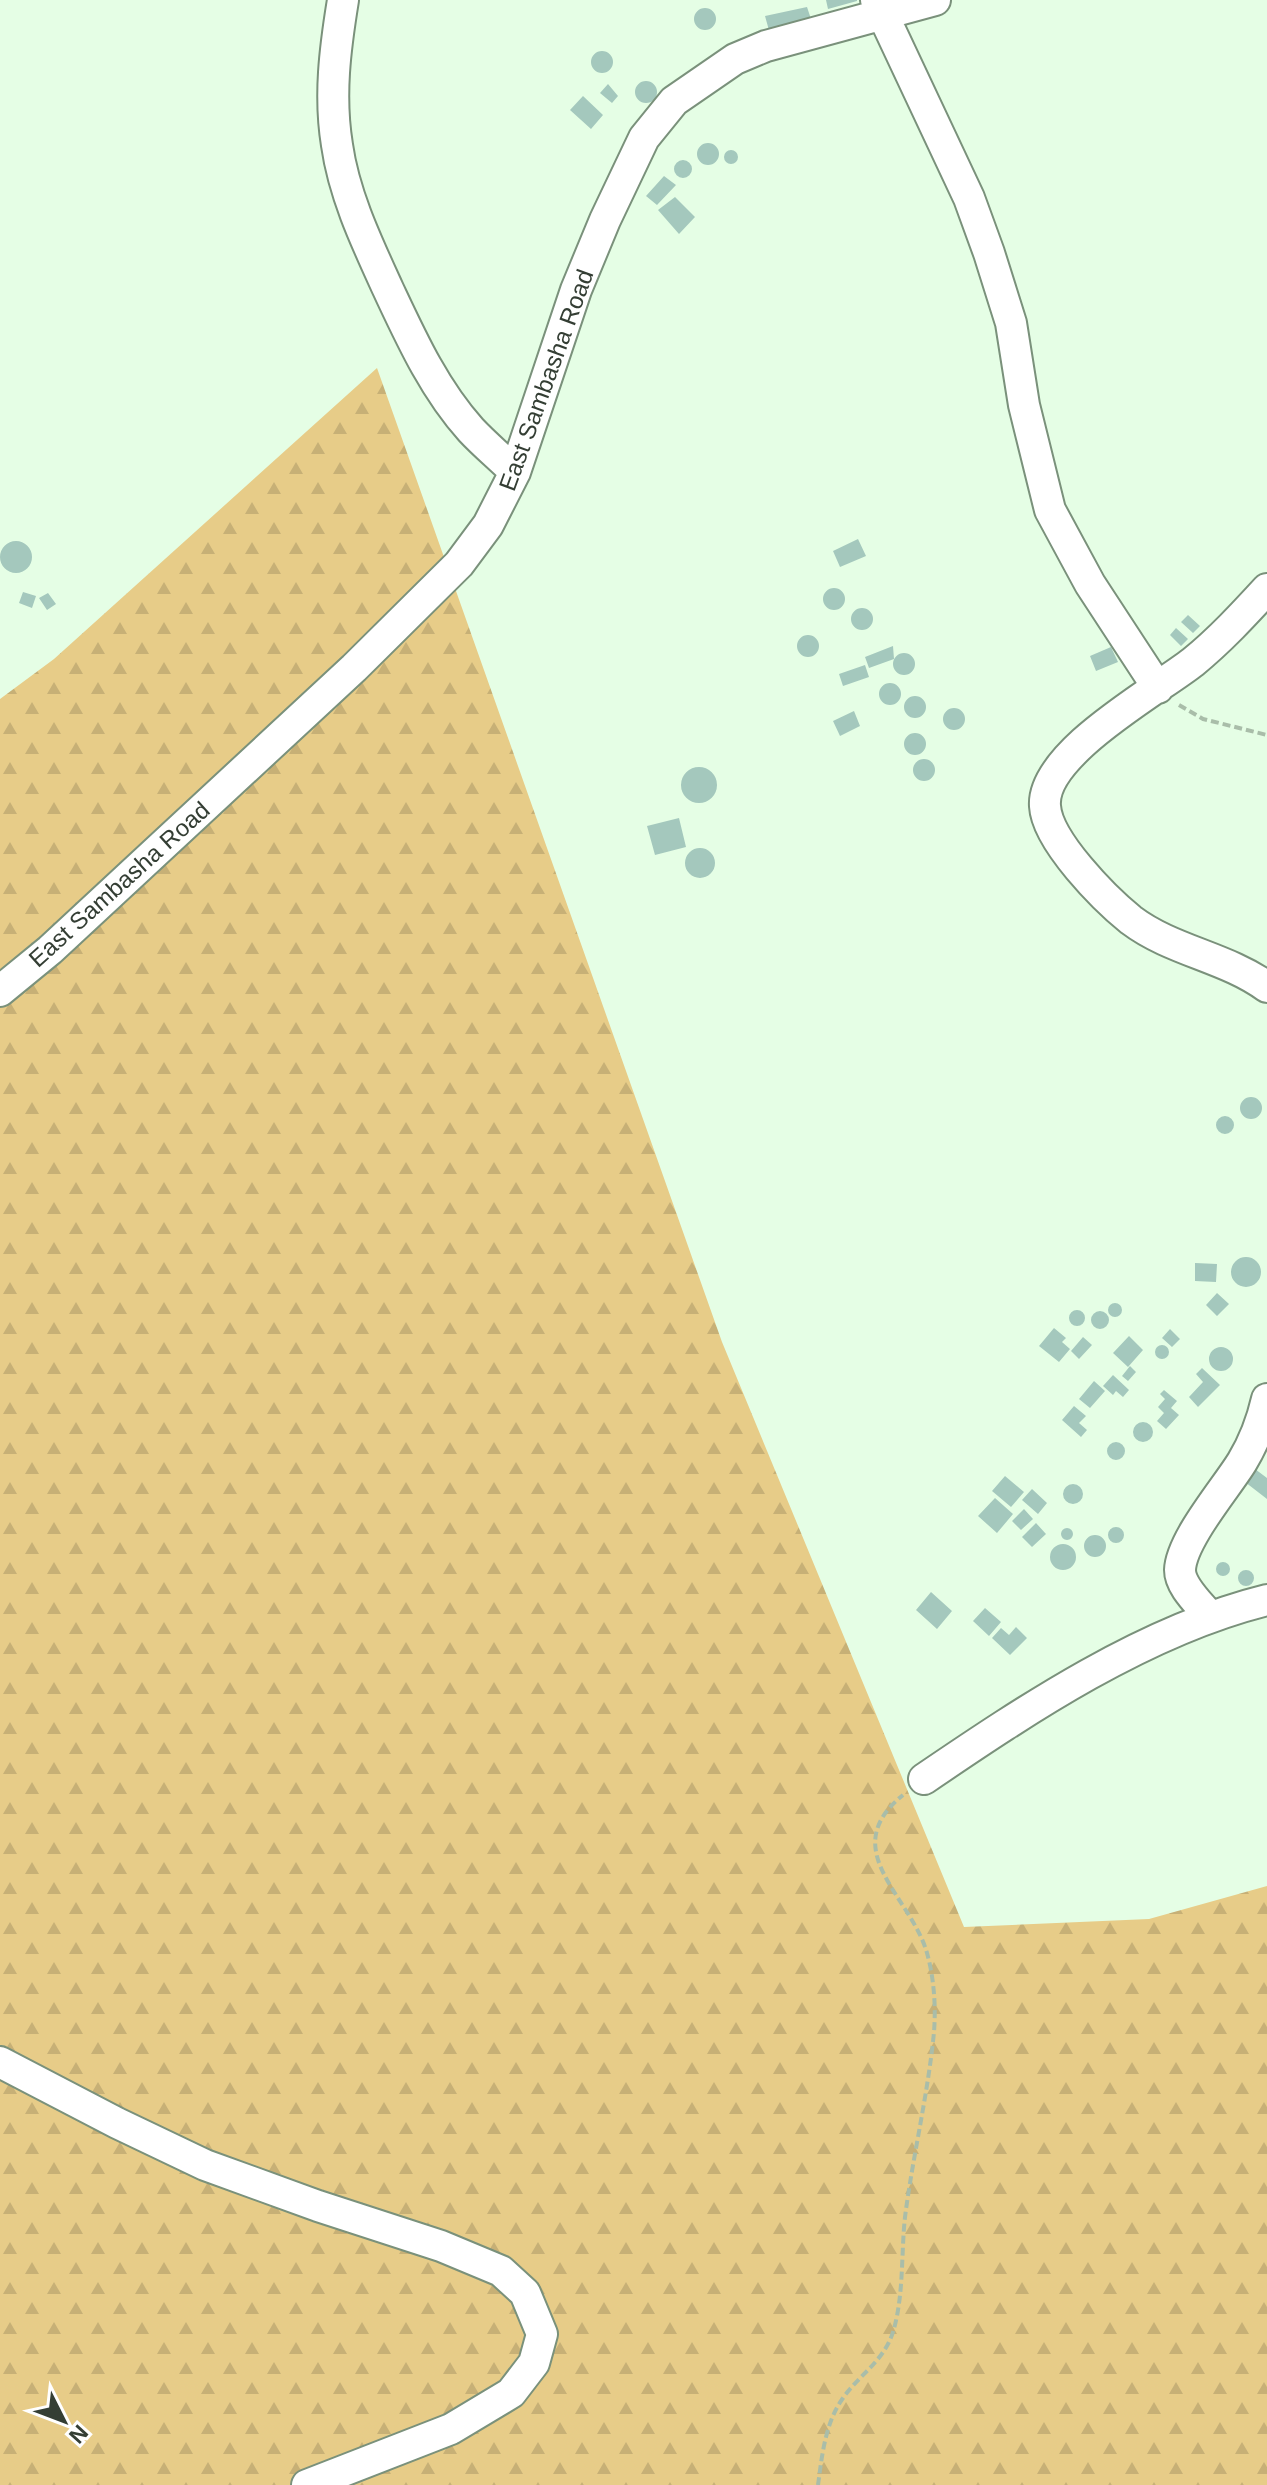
<svg xmlns="http://www.w3.org/2000/svg" width="1267" height="2485" font-family="Helvetica,sans-serif">
	<style>
		.forest { fill: url(#forest-firs) }
		.building { fill: #a4c8bd }
		.lines { fill: none; stroke-linecap: round; stroke-linejoin: round }
		.minor-casing { stroke: #7a917b; stroke-width: 34 }
		.path { stroke: #a9bda9; stroke-width: 4; stroke-dasharray: 8 4; stroke-linecap: butt }
		.minor { stroke: #fff; stroke-width: 30 }
		.labels { text-anchor: middle; dominant-baseline: central; stroke-width: 6; stroke-linejoin: round; paint-order: stroke }
		.street-label { font-size: 24px; fill: #343e34; stroke: #fff }
	</style>
	<defs>
		<pattern id="forest-firs" width="22" height="20" patternUnits="userSpaceOnUse" patternTransform="scale(2)"><rect width="22" height="20" fill="#e7cc88"/><path d="M5 1l3.5 6h-7zM16 11l3.5 6h-7z" fill="#c7b076"/></pattern>
	</defs>
	<rect width="100%" height="100%" fill="#e5fee5"/>
	<!-- forest -->
	<path class="forest" d="M 377,368 L 722,1342 L 964,1927 L 1149,1919 L 1267,1886 L 1267,2485 L 0,2485 L 0,699 L 54,659 Z"/>
	<!-- building -->
	<path class="building" d="M 826,0 L 857,0 L 857,1 L 828,9 Z
		M 807,7 L 811,19 L 770,34 L 765,16 Z
		M694 19a11 11 0 1 1 22 0a11 11 0 1 1-22 0Z
		M591 62a11 11 0 1 1 22 0a11 11 0 1 1-22 0Z
		M635 92a11 11 0 1 1 22 0a11 11 0 1 1-22 0Z
		M 608,84 L 618,96 L 612,103 L 600,93 Z
		M 583,96 L 603,115 L 591,129 L 570,110 Z
		M697 154a11 11 0 1 1 22 0a11 11 0 1 1-22 0Z
		M724 157a7 7 0 1 1 14 0a7 7 0 1 1-14 0Z
		M674 169a9 9 0 1 1 18 0a9 9 0 1 1-18 0Z
		M 664,176 L 676,185 L 657,205 L 646,196 Z
		M 675,197 L 695,217 L 679,234 L 658,210 Z
		M 858,539 L 866,556 L 840,567 L 833,551 Z
		M0 557a16 16 0 1 1 32 0a16 16 0 1 1-32 0Z
		M823 599a11 11 0 1 1 22 0a11 11 0 1 1-22 0Z
		M 23,592 L 36,596 L 32,608 L 19,603 Z
		M 48,593 L 56,604 L 47,610 L 39,598 Z
		M851 619a11 11 0 1 1 22 0a11 11 0 1 1-22 0Z
		M 1188,615 L 1200,626 L 1193,633 L 1181,622 Z
		M 1176,628 L 1188,639 L 1181,646 L 1170,635 Z
		M797 646a11 11 0 1 1 22 0a11 11 0 1 1-22 0Z
		M 893,646 L 894,659 L 869,668 L 865,657 Z
		M 1111,647 L 1118,662 L 1096,671 L 1090,656 Z
		M893 664a11 11 0 1 1 22 0a11 11 0 1 1-22 0Z
		M 865,665 L 869,677 L 843,686 L 839,674 Z
		M879 694a11 11 0 1 1 22 0a11 11 0 1 1-22 0Z
		M904 707a11 11 0 1 1 22 0a11 11 0 1 1-22 0Z
		M943 719a11 11 0 1 1 22 0a11 11 0 1 1-22 0Z
		M 854,711 L 860,726 L 840,736 L 833,721 Z
		M904 744a11 11 0 1 1 22 0a11 11 0 1 1-22 0Z
		M913 770a11 11 0 1 1 22 0a11 11 0 1 1-22 0Z
		M681 785a18 18 0 1 1 36 0a18 18 0 1 1-36 0Z
		M 679,818 L 686,847 L 655,855 L 647,826 Z
		M685 863a15 15 0 1 1 30 0a15 15 0 1 1-30 0Z
		M1240 1108a11 11 0 1 1 22 0a11 11 0 1 1-22 0Z
		M1216 1125a9 9 0 1 1 18 0a9 9 0 1 1-18 0Z
		M1231 1272a15 15 0 1 1 30 0a15 15 0 1 1-30 0Z
		M 1195,1263 L 1217,1264 L 1216,1282 L 1195,1281 Z
		M 1217,1293 L 1229,1304 L 1217,1316 L 1206,1305 Z
		M1108 1310a7 7 0 1 1 14 0a7 7 0 1 1-14 0Z
		M1069 1318a8 8 0 1 1 16 0a8 8 0 1 1-16 0Z
		M1091 1320a9 9 0 1 1 18 0a9 9 0 1 1-18 0Z
		M 1054,1328 L 1066,1338 L 1062,1342 L 1070,1349 L 1059,1362 L 1039,1346 Z
		M 1170,1329 L 1180,1339 L 1172,1347 L 1162,1338 Z
		M 1129,1336 L 1143,1350 L 1128,1367 L 1113,1353 Z
		M 1083,1337 L 1092,1345 L 1079,1359 L 1071,1351 Z
		M1155 1352a7 7 0 1 1 14 0a7 7 0 1 1-14 0Z
		M1209 1359a12 12 0 1 1 24 0a12 12 0 1 1-24 0Z
		M 1130,1366 L 1136,1372 L 1128,1381 L 1122,1376 Z
		M 1202,1368 L 1220,1385 L 1198,1407 L 1189,1397 L 1203,1382 L 1196,1374 Z
		M 1113,1375 L 1129,1390 L 1123,1397 L 1116,1391 L 1113,1395 L 1103,1386 Z
		M 1094,1381 L 1105,1391 L 1090,1408 L 1079,1399 Z
		M 1164,1390 L 1177,1401 L 1171,1408 L 1179,1415 L 1166,1429 L 1157,1421 L 1164,1413 L 1158,1407 L 1165,1399 L 1160,1394 Z
		M 1074,1406 L 1086,1416 L 1079,1423 L 1087,1430 L 1081,1437 L 1062,1420 Z
		M1133 1432a10 10 0 1 1 20 0a10 10 0 1 1-20 0Z
		M1107 1451a9 9 0 1 1 18 0a9 9 0 1 1-18 0Z
		M 1255,1469 L 1267,1478 L 1267,1499 L 1245,1482 Z
		M 1005,1476 L 1024,1492 L 1011,1507 L 992,1491 Z
		M1063 1494a10 10 0 1 1 20 0a10 10 0 1 1-20 0Z
		M 1032,1489 L 1047,1503 L 1038,1514 L 1022,1500 Z
		M 995,1498 L 1013,1514 L 997,1533 L 978,1516 Z
		M 1024,1509 L 1033,1519 L 1021,1530 L 1012,1521 Z
		M 1036,1523 L 1046,1534 L 1032,1547 L 1022,1537 Z
		M1108 1535a8 8 0 1 1 16 0a8 8 0 1 1-16 0Z
		M1061 1534a6 6 0 1 1 12 0a6 6 0 1 1-12 0Z
		M1084 1546a11 11 0 1 1 22 0a11 11 0 1 1-22 0Z
		M1050 1557a13 13 0 1 1 26 0a13 13 0 1 1-26 0Z
		M1216 1569a7 7 0 1 1 14 0a7 7 0 1 1-14 0Z
		M1238 1578a8 8 0 1 1 16 0a8 8 0 1 1-16 0Z
		M 931,1592 L 952,1611 L 937,1629 L 916,1610 Z
		M 985,1608 L 1001,1622 L 989,1636 L 973,1621 Z
		M 1016,1627 L 1027,1638 L 1010,1655 L 992,1638 L 1001,1628 L 1009,1635 Z"/>
	<g class="lines">
		<defs>
			<path id="minor" d="M 343,0 C 335,49 329,96 337,145 C 344,195 367,243 388,289 C 411,338 434,389 471,430 C 485,445 501,458 515,472
				M 876,0 L 969,198 L 989,253 L 1011,323 L 1024,405 L 1050,510 L 1090,584 L 1158,688
				M 1267,589 C 1244,614 1220,640 1193,662 C 1156,691 1041,754 1045,806 C 1047,841 1105,899 1131,920 C 1172,951 1226,957 1267,987
				M 0,991 L 50,950 L 354,668 L 459,564 L 488,525 L 515,472 L 576,290 L 605,220 L 644,138 L 674,101 L 735,59 L 766,46 L 935,0
				M 1210,1617 C 1200,1604 1180,1587 1180,1570 C 1181,1540 1226,1488 1242,1462 C 1254,1442 1262,1421 1267,1399
				M 924,1779 C 1027,1709 1145,1630 1267,1600
				M 0,2062 L 117,2123 L 205,2165 L 318,2206 L 441,2246 L 501,2271 L 525,2293 L 542,2334 L 534,2363 L 511,2393 L 451,2429 L 307,2485"/>
		</defs>
		<!-- minor casing -->
		<use href="#minor" class="minor-casing"/>
		<!-- path -->
		<path class="path" d="M 1179,705 L 1203,719 L 1267,735
			M 818,2485 C 822,2456 825,2423 843,2398 C 859,2375 884,2361 893,2332 C 904,2296 901,2254 905,2217 C 913,2155 928,2094 934,2032 C 936,2006 934,1978 927,1953 C 911,1896 835,1850 903,1795"/>
		<!-- minor -->
		<use href="#minor" class="minor"/>
	</g>
	<g class="labels">
		<!-- street labels -->
		<g class="street-label">
			<text transform="translate(546 380) rotate(-70)">East Sambasha Road</text>
			<text transform="translate(119 884) rotate(-42)">East Sambasha Road</text>
		</g>
	</g>
	<!-- north arrow -->
	<g transform="translate(64 2421) rotate(132)" stroke="#ffffff" stroke-width="6" paint-order="stroke">
	<path d="M0-6L14 30L0 20L-14 30Z" fill="#343e34"/>
	<text y="-12" font-size="22" font-weight="bold" text-anchor="middle" fill="#343e34">N</text>
	</g>
</svg>
